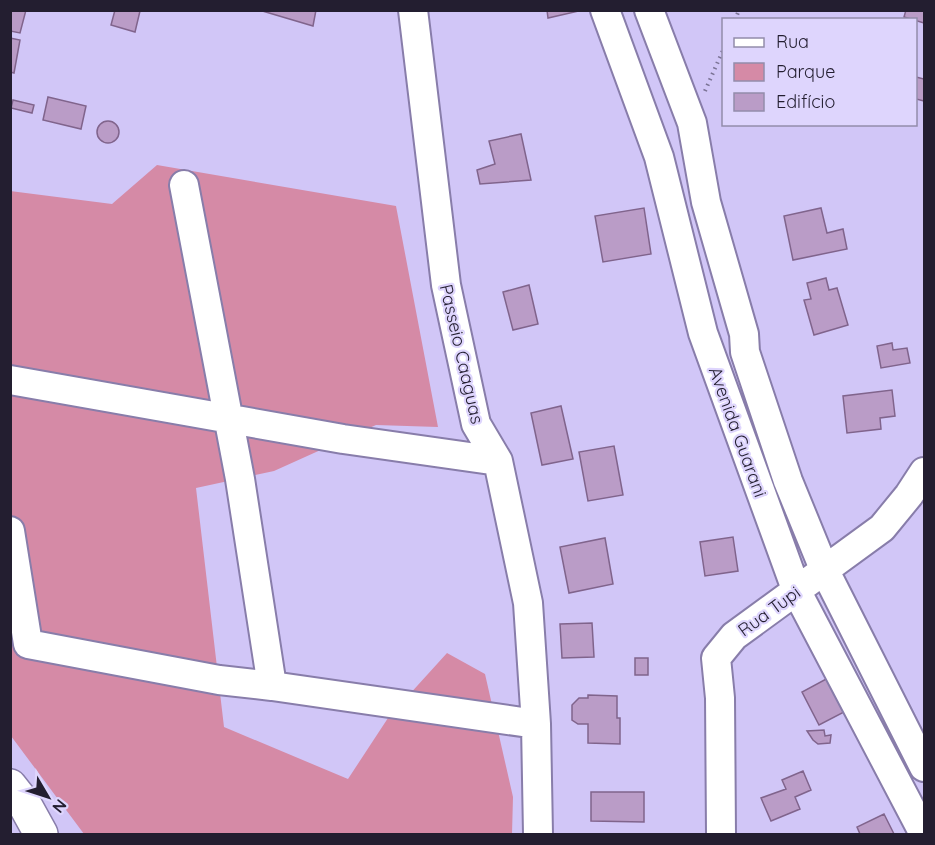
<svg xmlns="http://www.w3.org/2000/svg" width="935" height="845" font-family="Quicksand,sans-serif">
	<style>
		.green { fill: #d58aa6 }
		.building { fill: #ba9cc7; stroke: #80648c; stroke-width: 1.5 }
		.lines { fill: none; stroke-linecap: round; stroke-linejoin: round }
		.minor-casing { stroke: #887daa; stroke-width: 32 }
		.major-casing { stroke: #887daa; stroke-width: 36 }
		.path { stroke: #7b7395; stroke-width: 4; stroke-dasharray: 1.5 4.5; stroke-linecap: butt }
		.minor { stroke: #fff; stroke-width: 28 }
		.major { stroke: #fff; stroke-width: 33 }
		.labels { text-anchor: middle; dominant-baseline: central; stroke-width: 4.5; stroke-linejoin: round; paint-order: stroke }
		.street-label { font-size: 18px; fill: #231e30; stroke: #ded5fd }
	</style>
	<rect width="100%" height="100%" fill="#d1c6f7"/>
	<!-- green -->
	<path class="green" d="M 157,165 L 396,206 L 438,427 L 376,425 L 274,471 L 196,488 L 224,727 L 348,779 L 388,718 L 447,653 L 485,674 L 513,797 L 512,834 L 84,834 L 11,736 L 10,191 L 112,204 Z"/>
	<!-- building -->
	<path class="building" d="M 10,10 L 26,10 L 20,33 L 10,31 Z
		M 115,10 L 140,11 L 135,32 L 111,25 Z
		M 259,10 L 316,10 L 313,26 Z
		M 547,10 L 579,10 L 579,11 L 548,18 Z
		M 906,10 L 924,10 L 924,23 L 904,17 Z
		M 10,38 L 20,40 L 14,73 L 10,72 Z
		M 916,77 L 924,79 L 924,101 L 916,99 Z
		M 48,97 L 86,106 L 81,129 L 43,120 Z
		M 13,100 L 34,105 L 32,113 L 11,108 Z
		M97 132a11 11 0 1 1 22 0a11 11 0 1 1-22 0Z
		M 521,134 L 531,180 L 480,184 L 477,170 L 495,164 L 489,141 Z
		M 644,208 L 651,254 L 603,262 L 595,216 Z
		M 821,208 L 827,233 L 843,229 L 847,249 L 793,260 L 784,216 Z
		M 826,278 L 829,290 L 837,288 L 848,325 L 814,335 L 804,300 L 811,299 L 807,283 Z
		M 529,285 L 538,324 L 513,330 L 503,292 Z
		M 892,343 L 893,350 L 907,348 L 910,363 L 881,368 L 877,346 Z
		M 892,390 L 895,416 L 880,418 L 881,429 L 847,433 L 843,396 Z
		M 561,406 L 573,459 L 542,465 L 531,413 Z
		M 614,446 L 623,495 L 588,501 L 579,452 Z
		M 733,537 L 738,571 L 705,576 L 700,542 Z
		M 605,538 L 613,584 L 569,593 L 560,547 Z
		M 592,623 L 594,657 L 562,658 L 560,624 Z
		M 635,658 L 648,658 L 648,675 L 635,675 Z
		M 828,678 L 846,711 L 819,725 L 802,692 Z
		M 588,695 L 617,696 L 617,718 L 620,718 L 620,744 L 588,743 L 588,724 L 578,724 L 572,720 L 572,705 L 579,698 L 588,698 Z
		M 824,730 L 825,736 L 831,735 L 830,743 L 818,744 L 813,740 L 807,731 Z
		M 803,771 L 811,790 L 795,797 L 800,809 L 771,821 L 761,798 L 786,789 L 782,780 Z
		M 591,792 L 644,792 L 644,822 L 591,821 Z
		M 884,814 L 894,834 L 860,834 L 857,827 Z"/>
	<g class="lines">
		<defs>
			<path id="minor" d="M 413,10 L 446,285 L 476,424 L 498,461 L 528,603 L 536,724 L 538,834
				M 605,10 L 659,157 L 703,333 L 797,592 L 924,834
				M 649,10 L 692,123 L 706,202 L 744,334 L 745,352 L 788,481 L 824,569 L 924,767
				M 184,185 L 240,479 L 272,686
				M 10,380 L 343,439 L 498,461
				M 10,531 L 28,644 L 219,680 L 272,686 L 536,724
				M 721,834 L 720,698 L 716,658 L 734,636 L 882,528 L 909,495 L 924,472"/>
			<path id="major" d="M 10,786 L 25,805 L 41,834"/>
		</defs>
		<!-- minor casing -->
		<use href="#minor" class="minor-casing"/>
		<!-- major casing -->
		<use href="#major" class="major-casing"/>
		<!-- path -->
		<path class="path" d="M 735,20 L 739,10
			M 705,91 L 724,48"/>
		<!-- minor -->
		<use href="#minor" class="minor"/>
		<!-- major -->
		<use href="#major" class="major"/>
	</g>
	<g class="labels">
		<!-- street labels -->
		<g class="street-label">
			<text transform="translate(462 354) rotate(77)">Passeio Caaguas</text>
			<text transform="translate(738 432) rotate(70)">Avenida Guarani</text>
			<text transform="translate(769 611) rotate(-36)">Rua Tupi</text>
		</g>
	</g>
	<!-- border -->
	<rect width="935" height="845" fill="none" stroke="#231e30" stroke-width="24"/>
	<!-- legend -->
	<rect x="722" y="18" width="195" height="108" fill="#ded5fd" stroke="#938cab" stroke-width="1.5"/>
	<rect x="734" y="38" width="30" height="9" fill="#ffffff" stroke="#938cab" stroke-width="1.5"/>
	<text x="776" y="48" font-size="18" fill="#231e30">Rua</text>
	<rect x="734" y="63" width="30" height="18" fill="#d58aa6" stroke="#938cab" stroke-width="1.5"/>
	<text x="776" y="78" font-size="18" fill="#231e30">Parque</text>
	<rect x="734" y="93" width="30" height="18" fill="#ba9cc7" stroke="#938cab" stroke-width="1.5"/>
	<text x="776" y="108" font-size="18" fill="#231e30">Edifício</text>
	<!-- north arrow -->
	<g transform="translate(48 797) rotate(129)" stroke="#ded5fd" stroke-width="4.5" paint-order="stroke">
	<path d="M0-4.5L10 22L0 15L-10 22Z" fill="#231e30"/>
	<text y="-9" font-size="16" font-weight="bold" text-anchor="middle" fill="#231e30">N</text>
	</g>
</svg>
